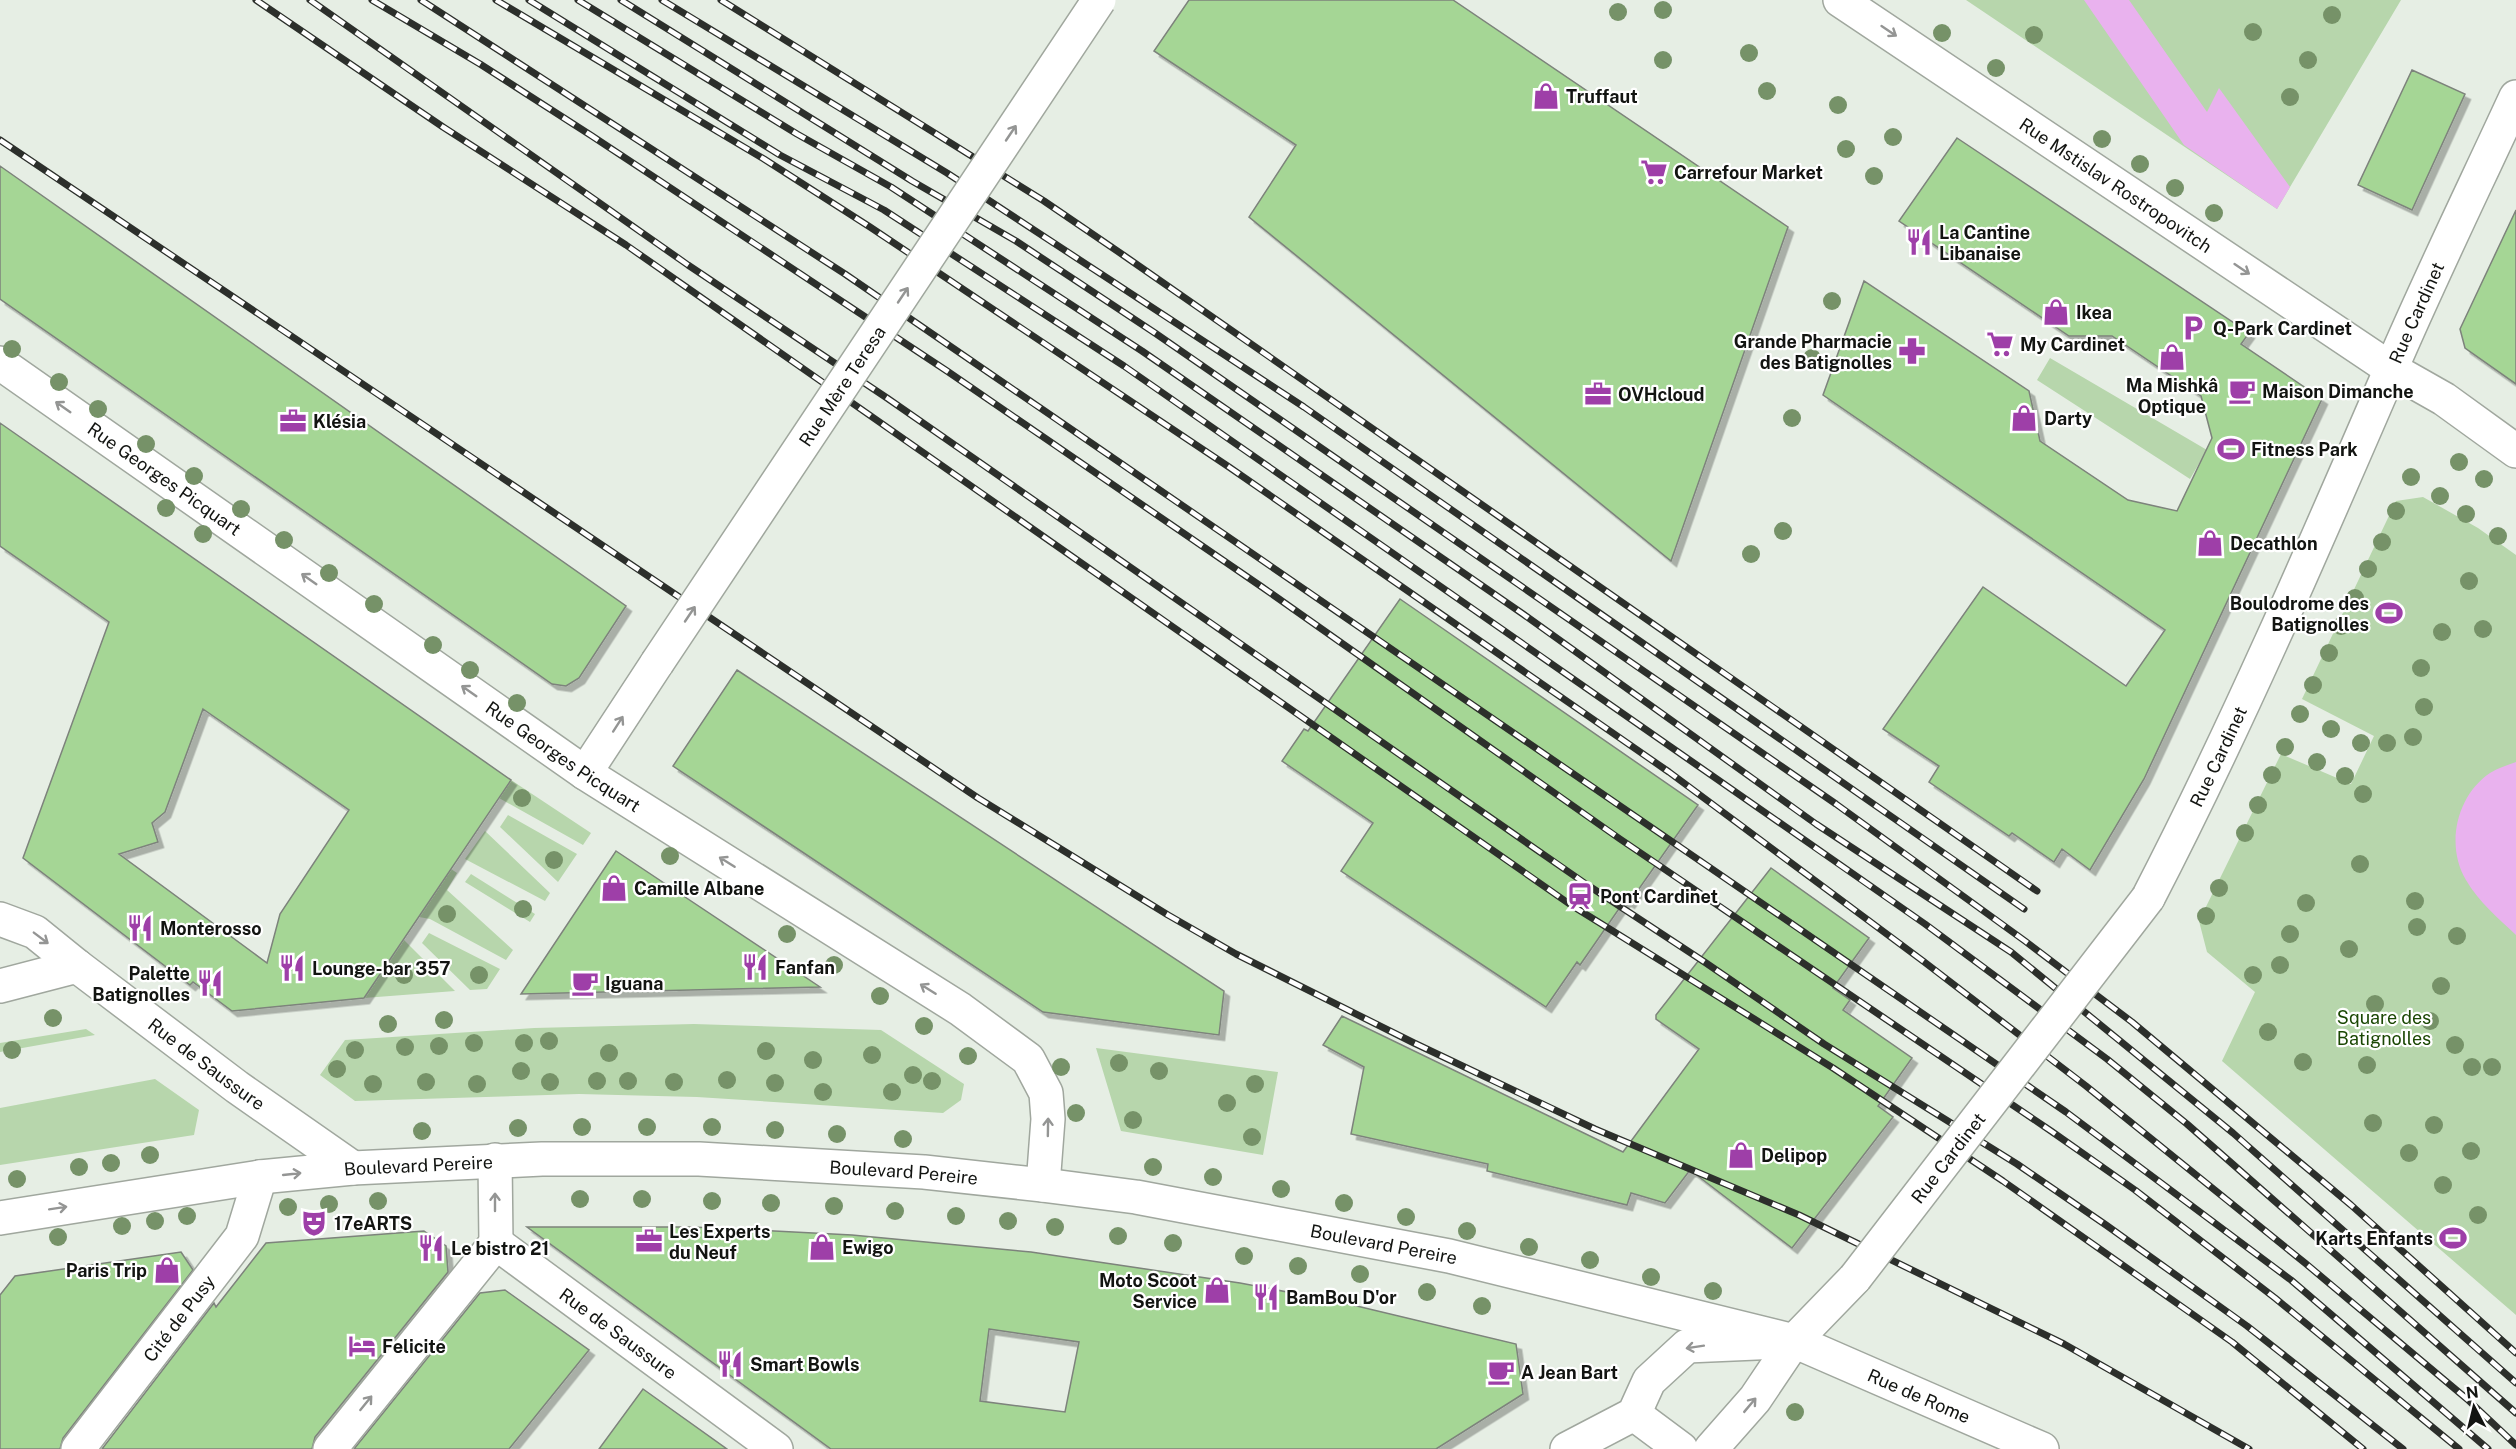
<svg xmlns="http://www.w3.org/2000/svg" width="2516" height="1449" font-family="'Public Sans',sans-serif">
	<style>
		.green { fill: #b7d6ac }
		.water { fill: #e9b2ee }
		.building { fill: #a5d695; stroke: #7d837b; stroke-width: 1.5; fill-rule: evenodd; filter: url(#shadow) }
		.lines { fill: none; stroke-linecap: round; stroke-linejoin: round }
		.street-casing { stroke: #a0a79e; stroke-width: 36 }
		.secondary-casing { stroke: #a0a79e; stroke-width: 36 }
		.street { stroke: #fff; stroke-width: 33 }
		.secondary { stroke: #fff; stroke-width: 33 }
		.rail-casing { stroke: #2c2f2b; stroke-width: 7 }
		.rail { stroke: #fff; stroke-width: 4.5; stroke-dasharray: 14; stroke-linecap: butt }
		.street-bridge-casing { stroke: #a0a79e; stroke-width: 36; stroke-linecap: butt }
		.secondary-bridge-casing { stroke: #a0a79e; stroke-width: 36; stroke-linecap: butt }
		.street-bridge { stroke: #fff; stroke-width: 33 }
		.secondary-bridge { stroke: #fff; stroke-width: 33 }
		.tree { fill: #769268 }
		.oneway { stroke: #949594 }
		.labels { text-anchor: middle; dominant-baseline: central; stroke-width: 4.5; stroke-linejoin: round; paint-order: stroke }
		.poi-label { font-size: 18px; font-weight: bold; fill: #121411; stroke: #fff; text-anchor: start }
		.street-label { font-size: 18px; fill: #121411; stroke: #fff }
		.park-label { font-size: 18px; fill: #1a4703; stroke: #fff }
	</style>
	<defs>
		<filter id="shadow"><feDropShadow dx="5.5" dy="5.5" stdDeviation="0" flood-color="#0004"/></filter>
	</defs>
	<rect width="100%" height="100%" fill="#e6eee4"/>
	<!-- green -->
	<path class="green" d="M 1966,0 L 2401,0 L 2277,209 Z
		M 2050,358 L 2207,450 L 2190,479 L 2037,380 Z
		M 2423,497 L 2478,528 L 2516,555 L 2516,1315 L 2222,1061 L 2255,992 L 2207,952 L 2199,921 L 2281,754 L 2351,784 L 2374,736 L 2302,699 L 2396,501 Z
		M 511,780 L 591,833 L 583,845 L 499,798 Z
		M 508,815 L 577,854 L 558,882 L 500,827 Z
		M 485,831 L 550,893 L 545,901 L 465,859 Z
		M 451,869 L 457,873 L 447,890 L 513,950 L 506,960 L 430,919 L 419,917 Z
		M 471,874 L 535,914 L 530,922 L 465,882 Z
		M 429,933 L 500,969 L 487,989 L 470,990 L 422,943 Z
		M 404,940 L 455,991 L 364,998 Z
		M 694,1024 L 881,1030 L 964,1084 L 961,1100 L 943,1113 L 697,1097 L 579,1094 L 355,1101 L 320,1075 L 345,1040 L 534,1028 Z
		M 86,1029 L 95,1035 L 0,1052 L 0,1043 Z
		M 1096,1048 L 1278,1072 L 1263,1155 L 1121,1131 Z
		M 155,1079 L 199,1110 L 194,1135 L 0,1165 L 0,1108 Z"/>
	<!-- water -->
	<path class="water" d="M 2084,0 L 2129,0 L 2207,112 L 2219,88 L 2290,187 L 2277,209 L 2184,145 Z
		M 2516,762 L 2516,935 C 2498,918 2478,901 2466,880 C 2445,845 2457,795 2490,773 C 2498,768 2508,765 2516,762 Z"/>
	<!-- building -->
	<path class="building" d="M 1189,0 L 1453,0 L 1788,227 L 1671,561 L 1249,217 L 1296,145 L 1154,51 Z
		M 2412,70 L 2465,94 L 2412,210 L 2358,185 Z
		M 1957,138 L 2249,333 L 2241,344 L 2322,399 L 2144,779 L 2090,870 L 2062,849 L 2054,862 L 2012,833 L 2009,836 L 1929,782 L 1939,766 L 1883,729 L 1983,587 L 2126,686 L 2165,630 L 1823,395 L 1864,281 L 2029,391 L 2040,441 L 2128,500 L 2177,511 L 2212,438 L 2201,396 L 2112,336 L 2069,336 L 1899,221 Z
		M 0,166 L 626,606 L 579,678 L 566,686 L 552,684 L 0,299 Z
		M 2516,210 L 2516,384 L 2465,348 L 2460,329 Z
		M 0,423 L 511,780 L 364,998 L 232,1011 L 193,982 L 190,985 L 23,858 L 109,622 L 0,546 ZM 203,709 L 349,810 L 280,914 L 267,963 L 119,854 L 158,842 L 152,823 L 165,812 Z
		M 1400,599 L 1698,805 L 1629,903 L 1625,900 L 1580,965 L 1577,962 L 1546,1007 L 1341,871 L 1373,823 L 1282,761 L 1304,729 L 1308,731 Z
		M 737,670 L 1224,991 L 1219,1035 L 1043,1012 L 673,766 Z
		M 616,851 L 820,987 L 521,994 Z
		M 1771,868 L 1869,938 L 1833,988 L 1850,1000 L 1843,1010 L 1912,1058 L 1878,1106 L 1893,1117 L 1792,1248 L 1690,1170 L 1665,1203 L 1631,1193 L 1627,1205 L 1487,1171 L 1488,1164 L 1351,1134 L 1364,1067 L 1323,1045 L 1342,1016 L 1623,1152 L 1699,1049 L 1656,1019 L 1656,1015 Z
		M 527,1227 L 693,1227 L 852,1235 L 1031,1252 L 1240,1283 L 1340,1302 L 1516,1344 L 1523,1394 L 1436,1449 L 831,1449 ZM 989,1329 L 1079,1342 L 1065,1412 L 980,1401 Z
		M 424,1231 L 446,1246 L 448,1272 L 315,1437 L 312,1449 L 102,1449 L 214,1303 L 216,1307 L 266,1243 Z
		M 181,1252 L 193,1270 L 63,1438 L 60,1449 L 0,1449 L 0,1295 L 15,1276 Z
		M 505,1290 L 589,1350 L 509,1449 L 354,1449 L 480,1293 Z
		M 643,1389 L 727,1449 L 599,1449 Z"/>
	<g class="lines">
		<defs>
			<g id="street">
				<path id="s1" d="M 1840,0 L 2391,369 L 2444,399 L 2516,451"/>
				<path id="s2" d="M 0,363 L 585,773 L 960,1009 L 1028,1059 L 1046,1093 L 1048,1119 L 1043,1185"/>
				<path d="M 585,773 L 657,663"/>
				<path d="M 0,919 L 35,932 L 77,966"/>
				<path d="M 495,1160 L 496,1243"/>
				<path id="s3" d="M 496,1243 L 776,1449"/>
				<path d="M 1634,1414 L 1681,1449"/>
				<path id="s4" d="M 78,1449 L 242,1236 L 260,1177"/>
				<path d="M 330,1449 L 496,1243"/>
				<path d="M 1567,1449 L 1634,1414 L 1649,1381 L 1687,1346 L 1781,1342"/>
				<path d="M 1711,1449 L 1755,1399 L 1794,1341"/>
			</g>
			<g id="secondary">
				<path id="s5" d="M 2148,898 C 2237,726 2314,547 2391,369 C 2430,278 2474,188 2516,97"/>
				<path id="s6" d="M 0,986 L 77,966 L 237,1087 L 353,1168"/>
				<path id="s7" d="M 0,1218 L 260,1177 L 353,1168 L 542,1159 L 699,1159 L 924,1172 L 1043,1185 L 1136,1197 L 1449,1256 L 1794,1341 L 2042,1449"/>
				<path d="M 1794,1341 L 1855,1278"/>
			</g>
		</defs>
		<!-- street casing -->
		<use href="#street" class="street-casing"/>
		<!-- secondary casing -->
		<use href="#secondary" class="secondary-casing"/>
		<!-- street -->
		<use href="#street" class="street"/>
		<!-- secondary -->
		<use href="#secondary" class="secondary"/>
		<defs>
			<path id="rail" d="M 256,0 L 443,127 L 626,245 L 1571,905 L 1833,1068 L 2003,1181 L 2232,1342 L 2363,1449
				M 310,0 L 688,265 L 887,398 L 1586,884 L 1706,963 L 1824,1044 L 2017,1164 L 2106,1225 L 2247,1326 L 2403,1449
				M 372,0 L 480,64 L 592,136 L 947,371 L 1262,587 L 1620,839 L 2051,1131 L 2135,1190 L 2275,1298 L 2459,1449
				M 421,0 L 845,274 L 2066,1112 L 2291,1280 L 2488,1449
				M 496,0 L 764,159 L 870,227 L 1229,467 L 1669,772 L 1923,961 L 2086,1086 L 2305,1263 L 2467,1399 L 2516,1445
				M 529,0 L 780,155 L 884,210 L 1124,366 L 1925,924 L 2107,1059 L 2187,1124 L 2516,1413
				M 578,0 L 797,134 L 891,187 L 1142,351 L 1523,614 L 1816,824 L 2011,952 L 2233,1133 L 2516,1383
				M 621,0 L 912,181 L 1016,241 L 1155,333 L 1836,804 L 2025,941 L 2132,1022 L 2351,1205 L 2516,1353
				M 662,0 L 947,173 L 1304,407 L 2024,909
				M 721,0 L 1044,201 L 1126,257 L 2037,891
				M 0,140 L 978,798 L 1168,915 L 1236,954 L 1414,1043 L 1595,1129 L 1799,1215 L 2064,1344 L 2249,1449"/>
		</defs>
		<!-- rail casing -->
		<use href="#rail" class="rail-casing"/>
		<!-- rail -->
		<use href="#rail" class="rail"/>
		<defs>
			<g id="street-bridge">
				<path id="s8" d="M 657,663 L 1099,0"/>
			</g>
			<g id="secondary-bridge">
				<path id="s9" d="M 1855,1278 L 2148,898"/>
			</g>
		</defs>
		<!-- street-bridge casing -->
		<use href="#street-bridge" class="street-bridge-casing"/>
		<!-- secondary-bridge casing -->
		<use href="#secondary-bridge" class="secondary-bridge-casing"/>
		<!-- street-bridge -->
		<use href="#street-bridge" class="street-bridge"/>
		<!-- secondary-bridge -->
		<use href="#secondary-bridge" class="secondary-bridge"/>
	</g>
	<!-- trees -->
	<g class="tree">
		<circle cx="1663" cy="10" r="9"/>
		<circle cx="1618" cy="12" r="9"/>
		<circle cx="2332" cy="15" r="9"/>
		<circle cx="2253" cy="32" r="9"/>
		<circle cx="1942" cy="33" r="9"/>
		<circle cx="2034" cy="35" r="9"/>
		<circle cx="1749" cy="53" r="9"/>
		<circle cx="1663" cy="60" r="9"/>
		<circle cx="2308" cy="60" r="9"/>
		<circle cx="1996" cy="68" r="9"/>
		<circle cx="1767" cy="91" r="9"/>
		<circle cx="2290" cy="97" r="9"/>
		<circle cx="1838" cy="105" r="9"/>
		<circle cx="1893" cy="137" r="9"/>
		<circle cx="2102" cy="139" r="9"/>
		<circle cx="1846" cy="149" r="9"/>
		<circle cx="2140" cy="164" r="9"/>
		<circle cx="1874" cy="176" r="9"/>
		<circle cx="2175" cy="188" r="9"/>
		<circle cx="2214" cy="213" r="9"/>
		<circle cx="1832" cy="301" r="9"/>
		<circle cx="12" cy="349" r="9"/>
		<circle cx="1812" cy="358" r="9"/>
		<circle cx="59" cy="382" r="9"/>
		<circle cx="98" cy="409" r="9"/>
		<circle cx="1792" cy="418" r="9"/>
		<circle cx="146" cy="444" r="9"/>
		<circle cx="2459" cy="462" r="9"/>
		<circle cx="194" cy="476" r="9"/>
		<circle cx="2411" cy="477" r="9"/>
		<circle cx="2484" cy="479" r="9"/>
		<circle cx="2440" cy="496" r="9"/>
		<circle cx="166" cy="508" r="9"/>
		<circle cx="241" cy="509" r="9"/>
		<circle cx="2396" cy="511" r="9"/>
		<circle cx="2466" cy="514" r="9"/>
		<circle cx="1783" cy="531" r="9"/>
		<circle cx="203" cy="534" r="9"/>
		<circle cx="2498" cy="536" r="9"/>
		<circle cx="284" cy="540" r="9"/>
		<circle cx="2382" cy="542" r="9"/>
		<circle cx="1751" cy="554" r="9"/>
		<circle cx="2368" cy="569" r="9"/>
		<circle cx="329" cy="573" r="9"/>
		<circle cx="2469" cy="581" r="9"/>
		<circle cx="2355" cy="598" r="9"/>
		<circle cx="374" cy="604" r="9"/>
		<circle cx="2341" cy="626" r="9"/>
		<circle cx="2483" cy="629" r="9"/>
		<circle cx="2442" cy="632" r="9"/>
		<circle cx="433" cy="645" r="9"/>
		<circle cx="2329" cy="653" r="9"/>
		<circle cx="2421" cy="668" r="9"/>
		<circle cx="470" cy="670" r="9"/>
		<circle cx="2313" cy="685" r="9"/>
		<circle cx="517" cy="703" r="9"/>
		<circle cx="2424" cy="707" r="9"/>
		<circle cx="2300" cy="714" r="9"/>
		<circle cx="2331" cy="729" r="9"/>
		<circle cx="2413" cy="737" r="9"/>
		<circle cx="2361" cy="743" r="9"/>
		<circle cx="2387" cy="743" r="9"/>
		<circle cx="2285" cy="747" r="9"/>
		<circle cx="2317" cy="762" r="9"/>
		<circle cx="2272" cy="775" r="9"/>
		<circle cx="2345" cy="776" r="9"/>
		<circle cx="2363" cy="794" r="9"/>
		<circle cx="522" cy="798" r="9"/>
		<circle cx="2258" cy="805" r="9"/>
		<circle cx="2245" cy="833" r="9"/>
		<circle cx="670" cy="856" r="9"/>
		<circle cx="554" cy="860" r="9"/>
		<circle cx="2360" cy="864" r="9"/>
		<circle cx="2219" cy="888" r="9"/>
		<circle cx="2415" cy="901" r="9"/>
		<circle cx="2306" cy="903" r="9"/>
		<circle cx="523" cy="909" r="9"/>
		<circle cx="447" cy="914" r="9"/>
		<circle cx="2206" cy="916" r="9"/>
		<circle cx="2417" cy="927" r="9"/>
		<circle cx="787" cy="934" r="9"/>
		<circle cx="2290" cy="934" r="9"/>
		<circle cx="2457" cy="936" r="9"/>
		<circle cx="2349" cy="949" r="9"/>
		<circle cx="834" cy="965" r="9"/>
		<circle cx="2280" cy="965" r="9"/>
		<circle cx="404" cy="975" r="9"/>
		<circle cx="479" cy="975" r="9"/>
		<circle cx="2253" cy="975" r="9"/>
		<circle cx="2441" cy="986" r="9"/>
		<circle cx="880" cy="996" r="9"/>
		<circle cx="2375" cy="1004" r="9"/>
		<circle cx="53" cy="1018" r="9"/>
		<circle cx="444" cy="1020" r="9"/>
		<circle cx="2430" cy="1021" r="9"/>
		<circle cx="388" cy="1024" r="9"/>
		<circle cx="924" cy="1026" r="9"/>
		<circle cx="2268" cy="1032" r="9"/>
		<circle cx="549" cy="1041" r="9"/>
		<circle cx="474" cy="1043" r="9"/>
		<circle cx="524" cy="1043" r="9"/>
		<circle cx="2455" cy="1045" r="9"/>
		<circle cx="439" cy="1046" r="9"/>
		<circle cx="405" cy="1047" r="9"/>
		<circle cx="12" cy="1050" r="9"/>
		<circle cx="355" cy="1050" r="9"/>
		<circle cx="766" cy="1051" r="9"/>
		<circle cx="609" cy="1053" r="9"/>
		<circle cx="872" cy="1055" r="9"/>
		<circle cx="968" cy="1056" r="9"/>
		<circle cx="813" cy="1060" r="9"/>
		<circle cx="2303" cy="1062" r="9"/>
		<circle cx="1119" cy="1063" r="9"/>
		<circle cx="2367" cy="1065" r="9"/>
		<circle cx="1061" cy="1067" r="9"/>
		<circle cx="2472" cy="1067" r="9"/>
		<circle cx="2492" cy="1067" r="9"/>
		<circle cx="337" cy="1069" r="9"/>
		<circle cx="521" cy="1071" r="9"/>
		<circle cx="1159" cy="1071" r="9"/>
		<circle cx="913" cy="1075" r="9"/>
		<circle cx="727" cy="1080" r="9"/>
		<circle cx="597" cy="1081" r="9"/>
		<circle cx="628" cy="1081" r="9"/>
		<circle cx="932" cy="1081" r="9"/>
		<circle cx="426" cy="1082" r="9"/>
		<circle cx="550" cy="1082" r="9"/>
		<circle cx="674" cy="1082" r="9"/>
		<circle cx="775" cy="1083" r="9"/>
		<circle cx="373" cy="1084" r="9"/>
		<circle cx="477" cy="1084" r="9"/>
		<circle cx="1255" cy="1084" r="9"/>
		<circle cx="823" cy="1092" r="9"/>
		<circle cx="892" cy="1092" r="9"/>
		<circle cx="1227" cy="1103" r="9"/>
		<circle cx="1076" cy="1113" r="9"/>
		<circle cx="1133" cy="1120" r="9"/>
		<circle cx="2373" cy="1123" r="9"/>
		<circle cx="2434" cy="1125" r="9"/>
		<circle cx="582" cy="1127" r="9"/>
		<circle cx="647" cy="1127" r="9"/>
		<circle cx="712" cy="1127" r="9"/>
		<circle cx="518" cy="1128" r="9"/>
		<circle cx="775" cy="1130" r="9"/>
		<circle cx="422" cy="1131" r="9"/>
		<circle cx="837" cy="1134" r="9"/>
		<circle cx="1252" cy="1137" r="9"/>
		<circle cx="903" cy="1139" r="9"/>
		<circle cx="2471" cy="1151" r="9"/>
		<circle cx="2409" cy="1153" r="9"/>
		<circle cx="150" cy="1155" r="9"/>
		<circle cx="111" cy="1163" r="9"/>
		<circle cx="79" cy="1167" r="9"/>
		<circle cx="1153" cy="1167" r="9"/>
		<circle cx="1213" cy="1177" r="9"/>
		<circle cx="17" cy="1179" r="9"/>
		<circle cx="2443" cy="1185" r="9"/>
		<circle cx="1281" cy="1189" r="9"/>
		<circle cx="580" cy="1199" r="9"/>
		<circle cx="642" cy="1199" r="9"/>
		<circle cx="378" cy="1201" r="9"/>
		<circle cx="712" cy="1201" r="9"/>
		<circle cx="771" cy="1203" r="9"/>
		<circle cx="1344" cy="1203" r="9"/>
		<circle cx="329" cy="1204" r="9"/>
		<circle cx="834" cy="1206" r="9"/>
		<circle cx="288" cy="1207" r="9"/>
		<circle cx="895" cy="1211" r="9"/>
		<circle cx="2478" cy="1215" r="9"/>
		<circle cx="187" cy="1216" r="9"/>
		<circle cx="956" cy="1216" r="9"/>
		<circle cx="1406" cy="1217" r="9"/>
		<circle cx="155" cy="1221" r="9"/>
		<circle cx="1008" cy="1221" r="9"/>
		<circle cx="122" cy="1226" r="9"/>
		<circle cx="1055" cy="1227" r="9"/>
		<circle cx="1467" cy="1231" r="9"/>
		<circle cx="1118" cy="1236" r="9"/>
		<circle cx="58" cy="1237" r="9"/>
		<circle cx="1173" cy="1243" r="9"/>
		<circle cx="1529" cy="1247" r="9"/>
		<circle cx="1244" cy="1256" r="9"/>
		<circle cx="1590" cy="1260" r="9"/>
		<circle cx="1298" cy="1266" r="9"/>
		<circle cx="1360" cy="1274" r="9"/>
		<circle cx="1651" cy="1277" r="9"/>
		<circle cx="1713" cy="1291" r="9"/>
		<circle cx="1427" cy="1292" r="9"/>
		<circle cx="1482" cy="1306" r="9"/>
		<circle cx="1795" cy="1412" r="9"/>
	</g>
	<!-- one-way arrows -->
	<defs><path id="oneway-shaft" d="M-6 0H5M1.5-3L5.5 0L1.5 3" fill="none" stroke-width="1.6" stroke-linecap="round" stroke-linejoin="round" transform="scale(1.5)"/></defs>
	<g class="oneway">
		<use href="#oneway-shaft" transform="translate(1889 31) rotate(34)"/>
		<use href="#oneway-shaft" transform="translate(1011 133) rotate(-56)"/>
		<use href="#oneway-shaft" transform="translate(2242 269) rotate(34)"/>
		<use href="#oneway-shaft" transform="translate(903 295) rotate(-56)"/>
		<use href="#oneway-shaft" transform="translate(63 407) rotate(-145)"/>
		<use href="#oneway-shaft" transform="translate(309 579) rotate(-145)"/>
		<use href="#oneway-shaft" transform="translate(690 614) rotate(-56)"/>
		<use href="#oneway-shaft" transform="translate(469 691) rotate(-145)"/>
		<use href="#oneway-shaft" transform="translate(618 724) rotate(-57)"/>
		<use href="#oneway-shaft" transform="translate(727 862) rotate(-148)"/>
		<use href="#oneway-shaft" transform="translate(41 938) rotate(37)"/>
		<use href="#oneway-shaft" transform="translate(928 989) rotate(-148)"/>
		<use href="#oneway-shaft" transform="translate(1048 1127) rotate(-89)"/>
		<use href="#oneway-shaft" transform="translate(292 1174) rotate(-6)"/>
		<use href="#oneway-shaft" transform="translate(495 1202) rotate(-90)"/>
		<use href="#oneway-shaft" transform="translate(58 1208) rotate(-9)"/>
		<use href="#oneway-shaft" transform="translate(1695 1347) rotate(171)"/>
		<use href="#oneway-shaft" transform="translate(366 1403) rotate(-51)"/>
		<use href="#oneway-shaft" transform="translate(1750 1405) rotate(-50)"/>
	</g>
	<!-- icons -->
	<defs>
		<symbol id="shop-bare" viewBox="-9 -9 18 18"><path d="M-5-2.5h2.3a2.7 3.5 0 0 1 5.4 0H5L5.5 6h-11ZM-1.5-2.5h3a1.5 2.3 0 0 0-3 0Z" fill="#9e3fa8" stroke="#fff" stroke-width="2.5" paint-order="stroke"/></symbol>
		<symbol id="supermarket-bare" viewBox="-9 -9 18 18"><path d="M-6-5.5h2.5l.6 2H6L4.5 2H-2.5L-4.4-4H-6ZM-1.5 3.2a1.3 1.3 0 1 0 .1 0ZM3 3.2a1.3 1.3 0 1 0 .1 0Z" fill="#9e3fa8" stroke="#fff" stroke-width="2.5" paint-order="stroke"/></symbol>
		<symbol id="restaurant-bare" viewBox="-9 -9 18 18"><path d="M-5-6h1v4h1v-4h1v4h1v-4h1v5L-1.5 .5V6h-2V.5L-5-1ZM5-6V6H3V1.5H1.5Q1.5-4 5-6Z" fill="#9e3fa8" stroke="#fff" stroke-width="2.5" paint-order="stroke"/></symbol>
		<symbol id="parking-bare" viewBox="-9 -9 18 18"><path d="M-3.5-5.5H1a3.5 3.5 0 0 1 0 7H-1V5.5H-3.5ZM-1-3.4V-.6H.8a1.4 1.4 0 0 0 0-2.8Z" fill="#9e3fa8" stroke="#fff" stroke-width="2.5" paint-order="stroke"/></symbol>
		<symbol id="pharmacy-bare" viewBox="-9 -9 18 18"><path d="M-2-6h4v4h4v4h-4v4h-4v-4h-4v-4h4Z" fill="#9e3fa8" stroke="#fff" stroke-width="2.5" paint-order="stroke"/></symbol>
		<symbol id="cafe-bare" viewBox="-9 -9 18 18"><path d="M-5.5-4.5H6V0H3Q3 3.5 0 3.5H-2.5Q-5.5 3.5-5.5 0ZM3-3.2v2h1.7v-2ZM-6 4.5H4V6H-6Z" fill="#9e3fa8" stroke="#fff" stroke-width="2.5" paint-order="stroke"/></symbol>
		<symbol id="office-bare" viewBox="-9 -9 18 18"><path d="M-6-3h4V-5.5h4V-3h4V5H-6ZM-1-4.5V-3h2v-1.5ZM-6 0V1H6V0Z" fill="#9e3fa8" stroke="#fff" stroke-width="2.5" paint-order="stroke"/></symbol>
		<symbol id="stadium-bare" viewBox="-9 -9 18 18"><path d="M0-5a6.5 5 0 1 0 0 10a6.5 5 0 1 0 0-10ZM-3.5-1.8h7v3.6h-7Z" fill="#9e3fa8" stroke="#fff" stroke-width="2.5" paint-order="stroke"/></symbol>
		<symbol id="station-bare" viewBox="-9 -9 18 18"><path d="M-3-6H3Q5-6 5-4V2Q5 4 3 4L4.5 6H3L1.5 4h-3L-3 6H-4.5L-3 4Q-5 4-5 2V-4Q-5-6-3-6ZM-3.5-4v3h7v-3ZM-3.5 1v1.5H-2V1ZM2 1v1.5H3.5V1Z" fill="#9e3fa8" stroke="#fff" stroke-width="2.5" paint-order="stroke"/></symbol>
		<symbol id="theatre-bare" viewBox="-9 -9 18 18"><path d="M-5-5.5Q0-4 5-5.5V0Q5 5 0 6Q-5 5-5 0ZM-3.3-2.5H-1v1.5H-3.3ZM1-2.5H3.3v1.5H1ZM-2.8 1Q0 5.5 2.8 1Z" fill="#9e3fa8" stroke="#fff" stroke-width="2.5" paint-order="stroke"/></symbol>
		<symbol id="hotel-bare" viewBox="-9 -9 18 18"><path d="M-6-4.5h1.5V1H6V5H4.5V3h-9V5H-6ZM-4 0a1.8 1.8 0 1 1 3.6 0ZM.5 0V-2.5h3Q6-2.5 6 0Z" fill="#9e3fa8" stroke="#fff" stroke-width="2.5" paint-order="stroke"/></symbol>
	</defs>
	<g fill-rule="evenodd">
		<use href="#shop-bare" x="1527" y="77" width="38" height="38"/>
		<use href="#supermarket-bare" x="1635" y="153" width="38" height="38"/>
		<use href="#restaurant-bare" x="1900" y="223" width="38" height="38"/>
		<use href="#shop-bare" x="2037" y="293" width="38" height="38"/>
		<use href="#parking-bare" x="2174" y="309" width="38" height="38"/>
		<use href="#supermarket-bare" x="1981" y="325" width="38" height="38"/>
		<use href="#pharmacy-bare" x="1893" y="332" width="38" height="38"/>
		<use href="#shop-bare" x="2153" y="338" width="38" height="38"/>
		<use href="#cafe-bare" x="2223" y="372" width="38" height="38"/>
		<use href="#office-bare" x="1579" y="375" width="38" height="38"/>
		<use href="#shop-bare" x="2005" y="399" width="38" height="38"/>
		<use href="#office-bare" x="274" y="402" width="38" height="38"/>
		<use href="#stadium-bare" x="2212" y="430" width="38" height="38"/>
		<use href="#shop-bare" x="2191" y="524" width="38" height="38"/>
		<use href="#stadium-bare" x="2370" y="594" width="38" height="38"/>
		<use href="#shop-bare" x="595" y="869" width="38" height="38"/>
		<use href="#station-bare" x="1561" y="877" width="38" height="38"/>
		<use href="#restaurant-bare" x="121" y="909" width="38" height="38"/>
		<use href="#restaurant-bare" x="736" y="948" width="38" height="38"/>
		<use href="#restaurant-bare" x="273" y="949" width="38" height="38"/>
		<use href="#restaurant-bare" x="191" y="964" width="38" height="38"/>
		<use href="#cafe-bare" x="566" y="964" width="38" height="38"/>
		<use href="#shop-bare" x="1722" y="1136" width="38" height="38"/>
		<use href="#theatre-bare" x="295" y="1204" width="38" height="38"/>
		<use href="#stadium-bare" x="2434" y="1219" width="38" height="38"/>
		<use href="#office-bare" x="630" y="1222" width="38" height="38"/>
		<use href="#shop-bare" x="803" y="1228" width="38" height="38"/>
		<use href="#restaurant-bare" x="412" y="1229" width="38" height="38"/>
		<use href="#shop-bare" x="148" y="1251" width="38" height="38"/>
		<use href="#shop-bare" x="1198" y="1271" width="38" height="38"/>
		<use href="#restaurant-bare" x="1247" y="1278" width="38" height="38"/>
		<use href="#hotel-bare" x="343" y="1327" width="38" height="38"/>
		<use href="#restaurant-bare" x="711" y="1345" width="38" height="38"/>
		<use href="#cafe-bare" x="1482" y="1353" width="38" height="38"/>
	</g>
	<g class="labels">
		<!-- poi labels -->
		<g class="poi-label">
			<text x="1566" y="96">Truffaut</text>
			<text x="1674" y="172">Carrefour Market</text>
			<text x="1939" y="232">La Cantine<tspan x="1939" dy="21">Libanaise</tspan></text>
			<text x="2076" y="312">Ikea</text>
			<text x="2213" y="328">Q-Park Cardinet</text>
			<text x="1892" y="341" text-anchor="end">Grande Pharmacie<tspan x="1892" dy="21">des Batignolles</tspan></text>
			<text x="2020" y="344">My Cardinet</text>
			<text x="2172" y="385" text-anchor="middle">Ma Mishkâ<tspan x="2172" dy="21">Optique</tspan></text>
			<text x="2262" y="391">Maison Dimanche</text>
			<text x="1618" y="394">OVHcloud</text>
			<text x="2044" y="418">Darty</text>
			<text x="313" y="421">Klésia</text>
			<text x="2251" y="449">Fitness Park</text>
			<text x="2230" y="543">Decathlon</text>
			<text x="2369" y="603" text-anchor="end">Boulodrome des<tspan x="2369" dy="21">Batignolles</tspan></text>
			<text x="634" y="888">Camille Albane</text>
			<text x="1600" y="896">Pont Cardinet</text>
			<text x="160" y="928">Monterosso</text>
			<text x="775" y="967">Fanfan</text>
			<text x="312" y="968">Lounge-bar 357</text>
			<text x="190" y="973" text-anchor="end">Palette<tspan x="190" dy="21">Batignolles</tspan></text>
			<text x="605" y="983">Iguana</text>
			<text x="1761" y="1155">Delipop</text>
			<text x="334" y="1223">17eARTS</text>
			<text x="669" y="1231">Les Experts<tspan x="669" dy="21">du Neuf</tspan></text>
			<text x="2433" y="1238" text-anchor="end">Karts Enfants</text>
			<text x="842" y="1247">Ewigo</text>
			<text x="451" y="1248">Le bistro 21</text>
			<text x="147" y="1270" text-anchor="end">Paris Trip</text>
			<text x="1197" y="1280" text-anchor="end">Moto Scoot<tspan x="1197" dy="21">Service</tspan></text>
			<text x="1286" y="1297">BamBou D'or</text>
			<text x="382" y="1346">Felicite</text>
			<text x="750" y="1364">Smart Bowls</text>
			<text x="1521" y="1372">A Jean Bart</text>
		</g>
		<!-- street labels -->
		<g class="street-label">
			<text stroke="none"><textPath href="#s1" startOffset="332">Rue Mstislav Rostropovitch</textPath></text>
			<text stroke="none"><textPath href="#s5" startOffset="644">Rue Cardinet</textPath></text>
			<text stroke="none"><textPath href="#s8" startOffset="333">Rue Mère Teresa</textPath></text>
			<text stroke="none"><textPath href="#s2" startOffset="201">Rue Georges Picquart</textPath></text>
			<text stroke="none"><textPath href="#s2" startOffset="687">Rue Georges Picquart</textPath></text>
			<text stroke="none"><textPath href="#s5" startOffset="158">Rue Cardinet</textPath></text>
			<text stroke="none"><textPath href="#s6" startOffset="242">Rue de Saussure</textPath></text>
			<text stroke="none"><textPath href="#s9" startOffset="152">Rue Cardinet</textPath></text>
			<text stroke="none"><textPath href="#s7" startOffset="422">Boulevard Pereire</textPath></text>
			<text stroke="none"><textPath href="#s7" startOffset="908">Boulevard Pereire</textPath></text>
			<text stroke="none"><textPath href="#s7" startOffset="1394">Boulevard Pereire</textPath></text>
			<text stroke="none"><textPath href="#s4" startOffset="165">Cité de Pusy</textPath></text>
			<text stroke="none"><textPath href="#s3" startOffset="152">Rue de Saussure</textPath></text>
			<text stroke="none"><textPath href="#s7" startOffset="1952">Rue de Rome</textPath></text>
		</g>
		<!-- park labels -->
		<g class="park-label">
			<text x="2384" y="1017">Square des<tspan x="2384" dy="21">Batignolles</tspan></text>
		</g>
	</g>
	<!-- north arrow -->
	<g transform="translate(2474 1407) rotate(353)" stroke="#ffffff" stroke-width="4.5" paint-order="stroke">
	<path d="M0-4.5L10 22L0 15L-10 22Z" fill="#121411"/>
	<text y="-9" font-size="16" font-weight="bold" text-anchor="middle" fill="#121411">N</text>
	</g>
</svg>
